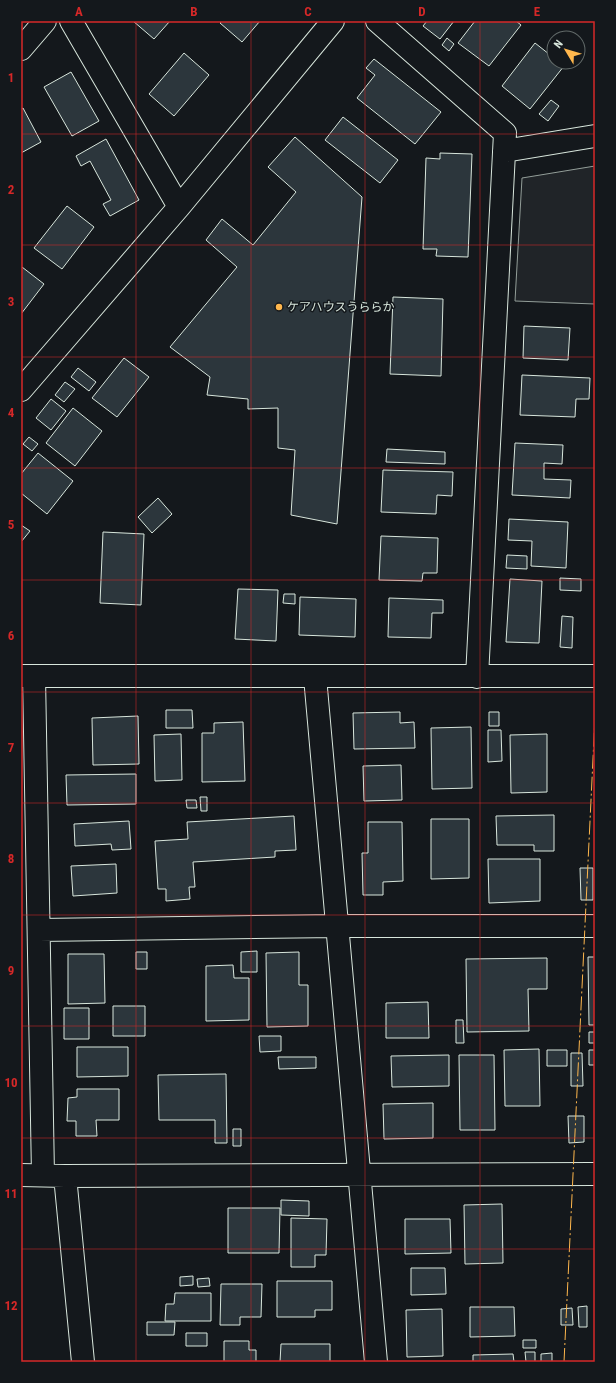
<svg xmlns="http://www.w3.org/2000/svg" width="616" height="1383" font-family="'Roboto Condensed','Noto Sans JP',sans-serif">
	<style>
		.green { fill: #202428; stroke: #939e99 }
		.building { fill: #2c363c; stroke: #d8e6dc }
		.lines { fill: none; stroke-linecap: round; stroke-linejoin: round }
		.street-casing { stroke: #d8e6dc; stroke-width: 24 }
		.street { stroke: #14181c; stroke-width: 22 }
		.power { stroke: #ffb74d; stroke-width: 1; stroke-dasharray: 14 3 2 3; stroke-linecap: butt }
		.grid { fill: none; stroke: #d62828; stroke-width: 1; stroke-opacity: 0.55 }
		.poi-dot { fill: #ffb74d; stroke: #14181c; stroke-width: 1.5 }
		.labels { text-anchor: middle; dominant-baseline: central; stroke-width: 3; stroke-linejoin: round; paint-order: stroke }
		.poi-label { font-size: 12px; fill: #d8e6dc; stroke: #14181c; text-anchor: start }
		.neatline { fill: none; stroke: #d62828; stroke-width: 1.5 }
		.grid-label { font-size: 13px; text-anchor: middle; font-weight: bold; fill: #d62828 }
	</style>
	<rect width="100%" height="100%" fill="#14181c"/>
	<!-- green -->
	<path class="green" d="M 595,166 L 595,304 L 515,301 L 522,178 Z"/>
	<!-- building -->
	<path class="building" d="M 133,21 L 170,21 L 154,39 Z
		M 222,21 L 260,21 L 242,42 L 220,23 Z
		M 427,21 L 454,21 L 440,39 L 423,26 Z
		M 475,21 L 516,21 L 521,25 L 489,66 L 458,43 Z
		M 447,38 L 454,44 L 449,51 L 442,45 Z
		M 535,43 L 554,58 L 554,62 L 559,62 L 564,66 L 530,109 L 502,86 Z
		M 184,53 L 209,75 L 174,116 L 149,94 Z
		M 374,59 L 441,112 L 415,144 L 357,98 L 375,75 L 366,68 Z
		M 71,72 L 99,121 L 72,136 L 44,87 Z
		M 551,100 L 559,106 L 548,121 L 539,114 Z
		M 23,108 L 41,142 L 21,153 L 21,109 Z
		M 343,117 L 398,160 L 380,183 L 325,140 Z
		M 295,137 L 362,197 L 337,524 L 291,515 L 295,450 L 278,448 L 278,408 L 248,409 L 248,399 L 207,395 L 210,377 L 170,347 L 237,267 L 206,240 L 222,219 L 253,245 L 296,192 L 268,167 Z
		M 106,139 L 139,200 L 110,216 L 103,204 L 111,200 L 90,161 L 81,166 L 76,156 Z
		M 440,153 L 472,154 L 468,257 L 436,256 L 437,249 L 423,249 L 426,158 L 440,159 Z
		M 67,206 L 94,227 L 62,269 L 34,248 Z
		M 22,267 L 44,284 L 21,314 L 21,269 Z
		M 393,297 L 443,299 L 441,376 L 390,374 Z
		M 524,326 L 570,328 L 568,360 L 523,358 Z
		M 124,358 L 149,377 L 117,417 L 92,398 Z
		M 78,368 L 96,382 L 89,391 L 71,377 Z
		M 522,375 L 590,378 L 589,399 L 576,399 L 575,417 L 520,415 Z
		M 65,382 L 75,389 L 64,402 L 55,395 Z
		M 51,399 L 66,411 L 51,430 L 36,418 Z
		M 73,408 L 102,431 L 75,466 L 46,443 Z
		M 29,437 L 38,444 L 32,451 L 23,444 Z
		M 515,443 L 563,445 L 562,464 L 544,463 L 544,479 L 571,480 L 570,498 L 512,495 Z
		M 387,449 L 445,452 L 445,464 L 386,462 Z
		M 38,453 L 73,481 L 47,514 L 21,493 L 21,474 Z
		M 383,470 L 453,472 L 452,496 L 437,495 L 436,514 L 381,512 Z
		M 158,498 L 172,514 L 152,533 L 138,517 Z
		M 509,519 L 568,522 L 566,568 L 531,566 L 532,541 L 508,540 Z
		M 21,525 L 30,531 L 21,542 Z
		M 103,532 L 144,534 L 141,605 L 100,603 Z
		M 381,536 L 438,538 L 437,573 L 423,573 L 422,581 L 379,580 Z
		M 507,555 L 527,556 L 527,569 L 506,568 Z
		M 560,578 L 581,579 L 581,591 L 560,590 Z
		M 510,579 L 542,581 L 539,643 L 506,642 Z
		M 238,589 L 278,590 L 276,641 L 235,639 Z
		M 284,594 L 295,594 L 295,604 L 283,603 Z
		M 300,597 L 356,599 L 355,637 L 299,635 Z
		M 389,598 L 443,600 L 443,613 L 432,613 L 431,638 L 388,637 Z
		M 562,616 L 573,617 L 572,648 L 560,647 Z
		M 166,710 L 192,710 L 193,728 L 166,728 Z
		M 400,712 L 400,723 L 414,722 L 415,748 L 354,749 L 353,713 Z
		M 489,712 L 499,712 L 499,726 L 489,726 Z
		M 138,716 L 139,764 L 93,765 L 92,718 Z
		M 243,722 L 245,781 L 202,782 L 202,733 L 214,733 L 214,723 Z
		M 471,727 L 472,788 L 432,789 L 431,728 Z
		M 488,730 L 501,730 L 502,761 L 488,762 Z
		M 181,734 L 182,780 L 155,781 L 154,735 Z
		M 547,734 L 547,792 L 511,793 L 510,735 Z
		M 401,765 L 402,800 L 364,801 L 363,766 Z
		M 136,774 L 136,804 L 67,805 L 66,775 Z
		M 200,797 L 207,797 L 207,811 L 201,811 Z
		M 186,800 L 196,800 L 197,808 L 187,808 Z
		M 554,815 L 554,851 L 534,851 L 534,845 L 497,845 L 496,816 Z
		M 294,816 L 296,850 L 275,851 L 275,857 L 193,862 L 195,887 L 189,887 L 190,899 L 166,901 L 166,889 L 158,889 L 155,841 L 188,839 L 187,822 Z
		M 431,819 L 469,819 L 469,878 L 431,879 Z
		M 129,821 L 131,849 L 112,850 L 111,844 L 75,846 L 74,824 Z
		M 368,822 L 402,822 L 403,881 L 383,882 L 383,895 L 363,895 L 362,853 L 368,853 Z
		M 488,859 L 540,859 L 540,901 L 489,903 Z
		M 116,864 L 117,893 L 73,896 L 71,866 Z
		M 580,868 L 593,868 L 593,900 L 581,900 Z
		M 257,951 L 257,972 L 241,972 L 241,952 Z
		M 136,952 L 147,952 L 147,969 L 136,969 Z
		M 299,952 L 299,985 L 308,985 L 308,1026 L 267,1027 L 266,953 Z
		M 68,954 L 104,954 L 105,1003 L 68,1004 Z
		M 588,957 L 595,957 L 595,1025 L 589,1025 Z
		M 547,958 L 547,989 L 528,989 L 529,1031 L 467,1032 L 466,959 Z
		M 233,965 L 234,978 L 249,978 L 249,1020 L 206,1021 L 206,966 Z
		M 428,1002 L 429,1038 L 386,1038 L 386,1003 Z
		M 113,1006 L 145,1006 L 145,1036 L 113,1036 Z
		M 64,1008 L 89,1008 L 89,1039 L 64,1039 Z
		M 456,1020 L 463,1020 L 464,1043 L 456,1043 Z
		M 589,1032 L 595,1032 L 595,1043 L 589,1043 Z
		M 259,1036 L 281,1036 L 281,1051 L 260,1052 Z
		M 77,1047 L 128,1047 L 128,1076 L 77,1077 Z
		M 539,1049 L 540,1106 L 505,1106 L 504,1050 Z
		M 547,1050 L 567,1050 L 567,1066 L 547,1066 Z
		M 589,1050 L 595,1050 L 595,1065 L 589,1065 Z
		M 571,1053 L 582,1053 L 583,1086 L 571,1086 Z
		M 449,1055 L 449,1086 L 392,1087 L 391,1056 Z
		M 459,1055 L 494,1055 L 495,1130 L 460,1130 Z
		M 278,1057 L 316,1057 L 316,1068 L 279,1069 Z
		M 226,1074 L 227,1143 L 215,1143 L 215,1120 L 159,1120 L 158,1075 Z
		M 77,1089 L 119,1089 L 119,1120 L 96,1120 L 97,1136 L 76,1136 L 76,1121 L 67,1121 L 68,1098 L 77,1097 Z
		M 433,1103 L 433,1138 L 384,1139 L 383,1104 Z
		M 568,1116 L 584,1116 L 584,1142 L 569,1143 Z
		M 233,1129 L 241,1129 L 241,1146 L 233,1146 Z
		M 281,1200 L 309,1201 L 309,1216 L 281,1215 Z
		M 502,1204 L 503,1263 L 465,1264 L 464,1205 Z
		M 228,1208 L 280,1208 L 279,1253 L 228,1253 Z
		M 291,1218 L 327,1219 L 326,1255 L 315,1255 L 315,1267 L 291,1267 Z
		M 405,1219 L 450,1219 L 451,1253 L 405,1254 Z
		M 411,1268 L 445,1268 L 446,1294 L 411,1295 Z
		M 193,1276 L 193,1285 L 180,1286 L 180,1277 Z
		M 209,1278 L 210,1286 L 198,1287 L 197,1279 Z
		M 277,1281 L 332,1281 L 332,1310 L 315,1310 L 315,1317 L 277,1317 Z
		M 221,1284 L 262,1284 L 261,1317 L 240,1317 L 240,1325 L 220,1325 Z
		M 175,1293 L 211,1293 L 211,1321 L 165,1321 L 166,1304 L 174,1304 Z
		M 587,1306 L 587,1327 L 579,1327 L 578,1307 Z
		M 470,1307 L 514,1307 L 515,1336 L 470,1337 Z
		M 572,1308 L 573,1325 L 561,1325 L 561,1309 Z
		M 442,1309 L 443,1356 L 407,1357 L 406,1310 Z
		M 147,1322 L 175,1322 L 174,1335 L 147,1335 Z
		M 186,1333 L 207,1333 L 207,1346 L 186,1346 Z
		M 523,1340 L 536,1340 L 536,1348 L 523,1348 Z
		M 224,1341 L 249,1341 L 249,1350 L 256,1350 L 256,1362 L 224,1362 Z
		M 281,1344 L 330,1344 L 330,1362 L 280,1362 Z
		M 525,1352 L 535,1352 L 535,1362 L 526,1362 Z
		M 552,1353 L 552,1362 L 541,1362 L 541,1354 Z
		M 513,1354 L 514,1362 L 473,1362 L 473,1355 Z"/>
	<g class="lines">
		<defs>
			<path id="street" d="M 71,21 L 179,207
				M 377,21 L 505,133 L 477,677
				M 21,49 L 45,21
				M 504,151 L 595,136
				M 21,390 L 179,207 L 333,21
				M 21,676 L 595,676
				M 34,676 L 43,1175
				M 315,677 L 376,1362
				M 39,930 L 337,926 L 595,926
				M 21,1175 L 65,1176 L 595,1174
				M 65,1176 L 83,1362"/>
		</defs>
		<!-- street casing -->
		<use href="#street" class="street-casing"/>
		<!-- street -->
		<use href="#street" class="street"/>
		<!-- power -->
		<path class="power" d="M 564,1362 L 595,717"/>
	</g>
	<!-- grid -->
	<path class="grid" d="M 136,21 L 136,1362M 251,21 L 251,1362M 365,21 L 365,1362M 480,21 L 480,1362M 21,134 L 595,134M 21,245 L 595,245M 21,357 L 595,357M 21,468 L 595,468M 21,580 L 595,580M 21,692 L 595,692M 21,803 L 595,803M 21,915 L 595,915M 21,1026 L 595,1026M 21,1138 L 595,1138M 21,1249 L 595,1249"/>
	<!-- markers -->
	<circle class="poi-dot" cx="279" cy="307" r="4"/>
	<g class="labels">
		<!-- poi labels -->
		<g class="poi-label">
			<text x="287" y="307">ケアハウスうららか</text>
		</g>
	</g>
	<!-- border -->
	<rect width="616" height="1383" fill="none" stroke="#14181c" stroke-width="44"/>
	<!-- north arrow -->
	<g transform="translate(566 50) rotate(308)"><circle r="19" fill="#14181c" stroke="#626a69"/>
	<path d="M0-3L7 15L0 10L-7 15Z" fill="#ffb74d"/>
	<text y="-6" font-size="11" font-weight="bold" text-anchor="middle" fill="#d8e6dc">N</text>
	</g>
	<rect x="22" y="22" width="572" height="1339" class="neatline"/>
	<g class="grid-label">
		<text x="79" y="16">A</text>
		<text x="194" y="16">B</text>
		<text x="308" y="16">C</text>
		<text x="422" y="16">D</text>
		<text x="537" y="16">E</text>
		<text x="11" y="82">1</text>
		<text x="11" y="194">2</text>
		<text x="11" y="306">3</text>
		<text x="11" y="417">4</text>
		<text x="11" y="529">5</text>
		<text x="11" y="640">6</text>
		<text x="11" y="752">7</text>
		<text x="11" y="863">8</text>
		<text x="11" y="975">9</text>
		<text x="11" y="1087">10</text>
		<text x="11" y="1198">11</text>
		<text x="11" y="1310">12</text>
	</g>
</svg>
